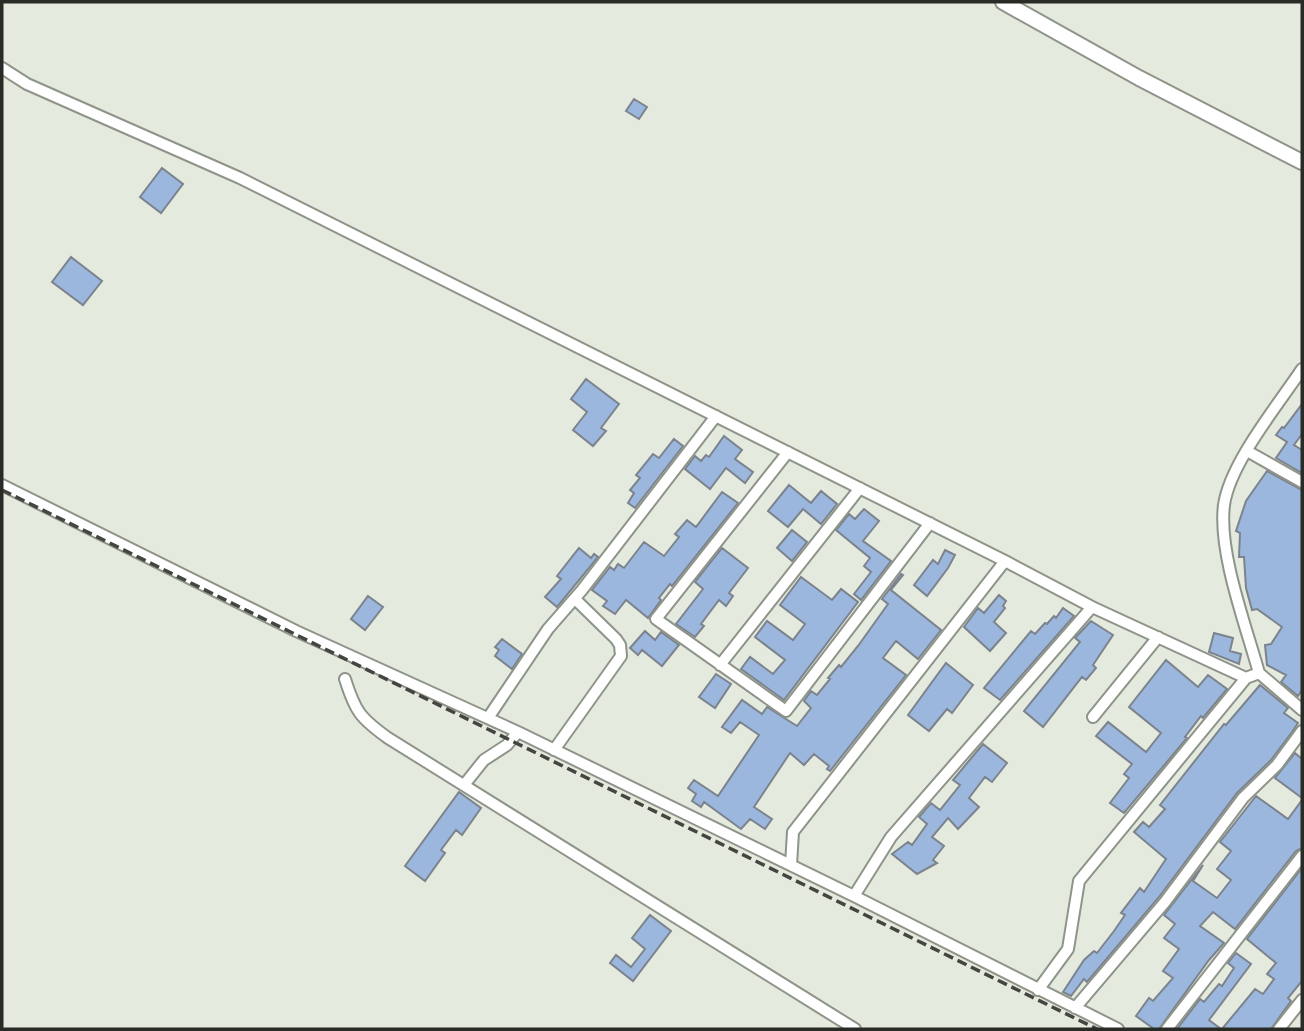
<svg xmlns="http://www.w3.org/2000/svg" width="1304" height="1031" font-family="'Times New Roman',serif">
	<style>
		.building { fill: #9bb7dd; stroke: #7c838d; stroke-width: 2 }
		.lines { fill: none; stroke-linecap: round; stroke-linejoin: round }
		.minor-casing { stroke: #8e948a; stroke-width: 14 }
		.tertiary-casing { stroke: #8e948a; stroke-width: 18 }
		.minor { stroke: #fff; stroke-width: 10 }
		.tertiary { stroke: #fff; stroke-width: 14 }
		.rail { stroke: #434540; stroke-width: 3.5; stroke-dasharray: 10 5; stroke-linecap: butt }
	</style>
	<rect width="100%" height="100%" fill="#e4eade"/>
	<!-- building -->
	<path class="building" d="M 634,99 L 647,107 L 639,119 L 626,111 Z
		M 162,168 L 183,184 L 161,213 L 140,197 Z
		M 71,257 L 102,281 L 83,305 L 52,282 Z
		M 586,379 L 619,404 L 601,428 L 606,431 L 593,446 L 573,430 L 587,412 L 571,399 Z
		M 1302,404 L 1302,434 L 1294,445 L 1302,450 L 1302,473 L 1276,458 L 1287,442 L 1276,435 L 1282,427 L 1284,428 Z
		M 724,436 L 742,450 L 735,459 L 753,472 L 745,483 L 726,468 L 710,489 L 685,469 L 695,456 L 701,461 L 706,455 L 709,457 Z
		M 674,439 L 683,446 L 635,508 L 628,503 L 634,493 L 630,490 L 640,478 L 636,475 L 653,454 L 659,458 Z
		M 1267,471 L 1302,490 L 1302,690 L 1298,696 L 1281,682 L 1286,675 L 1267,665 L 1265,645 L 1271,644 L 1282,627 L 1257,609 L 1252,610 L 1246,588 L 1244,557 L 1239,557 L 1240,533 L 1236,531 L 1246,501 Z
		M 789,485 L 811,503 L 821,491 L 837,504 L 821,524 L 803,509 L 788,527 L 768,511 Z
		M 722,492 L 738,503 L 672,586 L 670,584 L 659,598 L 661,600 L 648,618 L 626,600 L 615,614 L 603,606 L 607,601 L 592,590 L 610,567 L 614,570 L 618,564 L 624,568 L 644,542 L 664,556 L 679,537 L 675,534 L 687,520 L 696,527 Z
		M 864,509 L 879,521 L 863,541 L 891,561 L 861,600 L 854,594 L 871,572 L 864,566 L 870,558 L 836,530 L 849,514 L 855,519 Z
		M 792,530 L 807,542 L 792,561 L 777,548 Z
		M 579,548 L 591,558 L 594,554 L 598,557 L 557,607 L 545,597 L 561,579 L 557,576 Z
		M 722,548 L 748,568 L 729,593 L 733,596 L 726,606 L 719,600 L 701,624 L 704,626 L 695,637 L 676,624 L 703,589 L 695,582 Z
		M 945,550 L 955,555 L 948,568 L 927,596 L 914,585 L 933,560 L 938,564 Z
		M 901,574 L 903,575 L 891,590 L 941,630 L 918,659 L 896,641 L 883,658 L 906,675 L 830,771 L 827,769 L 829,766 L 814,754 L 804,765 L 790,753 L 754,807 L 772,819 L 765,829 L 750,819 L 741,829 L 704,802 L 701,807 L 692,801 L 696,794 L 688,788 L 694,780 L 718,796 L 759,735 L 740,722 L 731,733 L 722,727 L 742,700 L 762,714 L 767,707 L 797,726 L 811,708 L 804,701 L 811,691 L 817,695 L 830,679 L 828,678 L 839,665 L 841,667 L 858,646 L 888,604 L 882,599 Z
		M 801,577 L 832,600 L 841,589 L 858,602 L 784,700 L 741,669 L 750,657 L 773,674 L 785,660 L 755,637 L 767,621 L 793,640 L 805,624 L 780,605 Z
		M 999,595 L 1006,601 L 1003,606 L 1005,608 L 994,622 L 1006,633 L 990,651 L 964,627 L 978,608 L 984,613 Z
		M 368,596 L 383,607 L 365,630 L 351,619 Z
		M 1063,608 L 1074,616 L 1000,700 L 984,688 L 1031,631 L 1035,634 L 1045,623 L 1047,624 L 1054,616 L 1056,618 Z
		M 1091,621 L 1113,635 L 1093,665 L 1096,668 L 1086,680 L 1082,677 L 1043,727 L 1024,711 L 1080,642 L 1075,638 Z
		M 645,631 L 655,640 L 661,632 L 679,645 L 662,666 L 642,650 L 638,655 L 630,648 Z
		M 1214,633 L 1233,638 L 1230,651 L 1241,654 L 1239,664 L 1209,652 Z
		M 502,639 L 522,654 L 512,669 L 495,656 L 499,650 L 495,647 Z
		M 1166,660 L 1198,687 L 1208,675 L 1227,689 L 1203,718 L 1201,716 L 1185,737 L 1187,738 L 1124,813 L 1110,803 L 1129,778 L 1124,774 L 1132,764 L 1096,736 L 1108,722 L 1146,752 L 1161,733 L 1129,707 Z
		M 946,663 L 973,685 L 952,713 L 947,709 L 929,731 L 908,715 Z
		M 716,674 L 731,684 L 715,708 L 699,697 Z
		M 1260,685 L 1288,708 L 1284,713 L 1298,723 L 1292,732 L 1271,760 L 1237,793 L 1159,897 L 1087,982 L 1084,979 L 1071,996 L 1063,992 L 1084,960 L 1094,951 L 1097,953 L 1114,931 L 1125,915 L 1121,913 L 1140,888 L 1144,892 L 1166,859 L 1134,832 L 1143,822 L 1149,827 L 1165,809 L 1160,805 L 1224,724 L 1226,725 Z
		M 983,744 L 1007,763 L 992,782 L 985,777 L 969,798 L 979,807 L 958,829 L 948,818 L 932,837 L 944,846 L 933,860 L 937,863 L 917,874 L 892,854 L 908,842 L 912,845 L 927,824 L 919,817 L 931,803 L 940,810 L 960,785 L 953,780 Z
		M 1295,753 L 1302,759 L 1302,798 L 1275,778 Z
		M 459,792 L 481,808 L 462,835 L 456,830 L 441,850 L 445,853 L 425,881 L 405,866 Z
		M 1256,796 L 1288,819 L 1302,800 L 1302,848 L 1296,851 L 1235,929 L 1213,912 L 1200,926 L 1224,943 L 1209,960 L 1159,1029 L 1154,1029 L 1136,1016 L 1149,998 L 1153,1001 L 1173,978 L 1163,971 L 1179,949 L 1164,938 L 1175,924 L 1164,915 L 1203,865 L 1193,881 L 1217,898 L 1231,880 L 1217,869 L 1231,851 L 1220,842 Z
		M 1302,868 L 1302,981 L 1288,998 L 1291,1001 L 1271,1029 L 1222,1029 L 1255,989 L 1263,994 L 1274,979 L 1267,974 L 1276,963 L 1247,939 Z
		M 650,915 L 671,931 L 633,981 L 610,963 L 616,955 L 631,967 L 645,949 L 632,938 Z
		M 1236,953 L 1251,964 L 1209,1020 L 1221,1029 L 1177,1029 L 1200,999 L 1204,1002 L 1219,984 L 1222,986 L 1234,968 L 1228,963 Z"/>
	<g class="lines">
		<defs>
			<path id="minor" d="M 2,68 L 27,84 L 240,178 L 1005,561 L 1092,607 L 1246,678
				M 1247,451 L 1302,482
				M 788,452 L 656,619 L 786,711 L 930,523
				M 2,485 L 296,631 L 518,732 L 854,896 L 1118,1029
				M 720,665 L 860,488
				M 1259,673 C 1246,626 1218,552 1224,505 C 1230,463 1278,405 1302,369
				M 345,679 C 355,711 360,718 388,738 L 855,1029
				M 1093,717 L 1158,637
				M 488,718 L 548,629 L 582,590 L 716,416
				M 554,750 L 621,656 L 620,645 L 616,639 L 575,599
				M 464,785 L 484,760 L 507,745 L 518,732
				M 791,865 L 793,832 L 1005,561
				M 854,896 L 891,837 L 1092,607
				M 1038,990 L 1068,949 L 1079,881 L 1246,678 L 1259,673 L 1302,710
				M 1075,1008 L 1165,902 L 1243,798 L 1277,765 L 1302,731
				M 1167,1029 L 1302,856
				M 1279,1029 L 1302,1000"/>
			<path id="tertiary" d="M 1003,2 L 1139,78 L 1302,162"/>
		</defs>
		<!-- minor casing -->
		<use href="#minor" class="minor-casing"/>
		<!-- tertiary casing -->
		<use href="#tertiary" class="tertiary-casing"/>
		<!-- minor -->
		<use href="#minor" class="minor"/>
		<!-- tertiary -->
		<use href="#tertiary" class="tertiary"/>
		<!-- rail -->
		<path class="rail" d="M 2,490 L 1097,1029"/>
	</g>
	<!-- border -->
	<rect width="1304" height="1031" fill="none" stroke="#292b27" stroke-width="7"/>
</svg>
